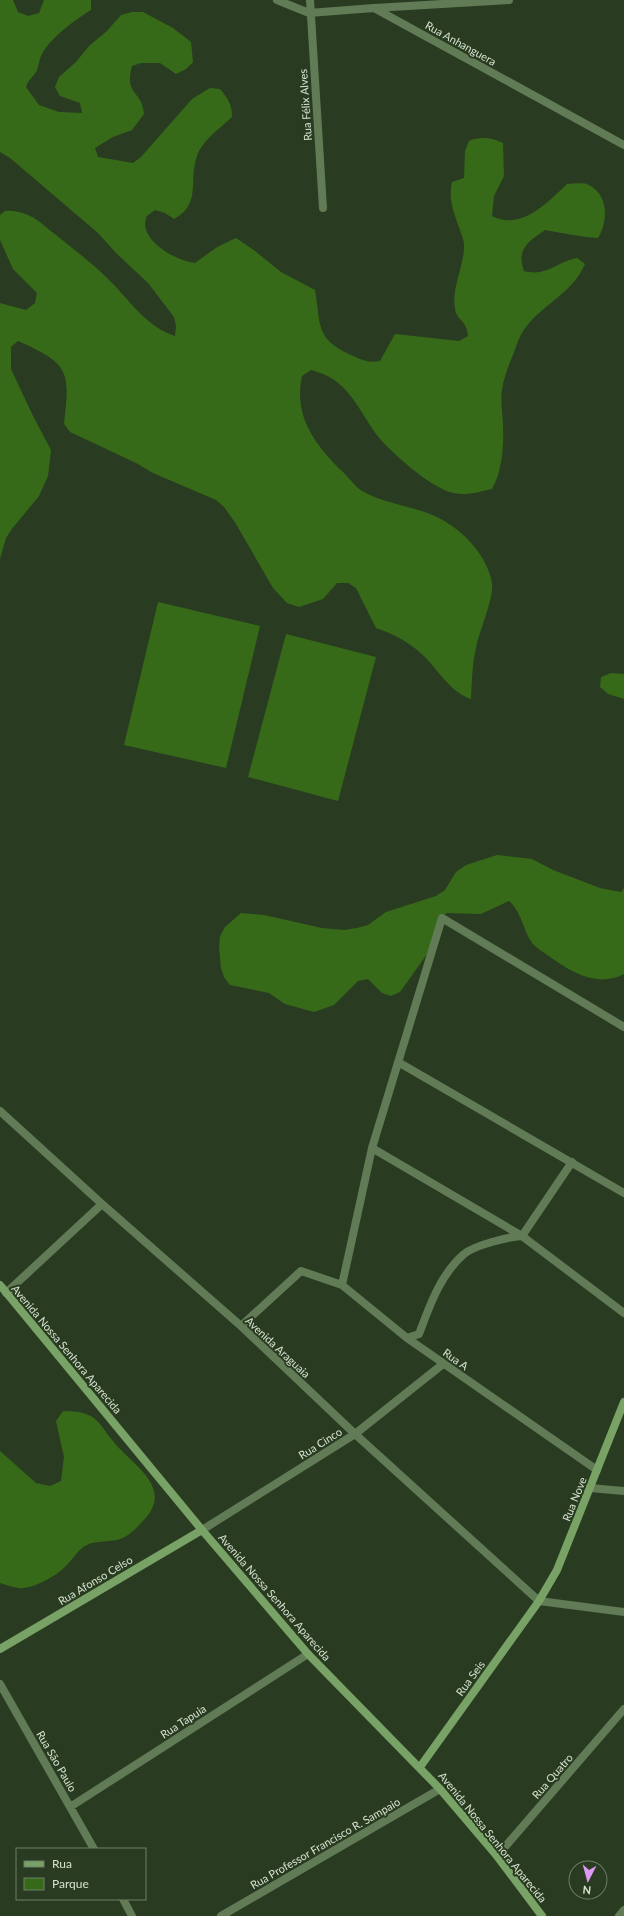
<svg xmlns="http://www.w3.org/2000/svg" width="624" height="1916" font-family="Lato,sans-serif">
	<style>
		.green { fill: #366a18 }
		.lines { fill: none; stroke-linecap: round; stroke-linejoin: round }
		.street { stroke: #617b56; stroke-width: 8 }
		.secondary { stroke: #78a266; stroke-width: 8 }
		.labels { text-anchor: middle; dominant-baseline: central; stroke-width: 4; stroke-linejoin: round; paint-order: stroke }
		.street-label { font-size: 11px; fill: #d6e2d1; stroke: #293c21 }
	</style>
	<rect width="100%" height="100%" fill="#293c21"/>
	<!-- green -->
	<path class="green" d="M 0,0 L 13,0 L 18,12 L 28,16 L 39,13 L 44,0 L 91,0 L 91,10 C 76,19 52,37 43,52 C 39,58 39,67 36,72 C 32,78 28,80 26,87 L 39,105 L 59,112 L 82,113 L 80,103 L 60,96 L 55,87 L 59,77 L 76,62 L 89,46 L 107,31 L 121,15 L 132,12 L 143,12 L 173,28 L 191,42 L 193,62 L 186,69 L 176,74 L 160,63 L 141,63 L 132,66 C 124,96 142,90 144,114 L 132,130 L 113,137 L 95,148 L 98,157 L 133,163 L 141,157 L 192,99 L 210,88 L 220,89 C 228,99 232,104 232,117 C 220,128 202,141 197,156 C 188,181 202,204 174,219 L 165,213 L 155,210 L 147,216 C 146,218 145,222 145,225 C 147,245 178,261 195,263 L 217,247 L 236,238 L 255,251 L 281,272 L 315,290 C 321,325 315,339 351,355 C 362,360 368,363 380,361 L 395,334 L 459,341 L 468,336 C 467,320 457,321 455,309 C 451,288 465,264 464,244 C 464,240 461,234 460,230 C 454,213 448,200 452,182 L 464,178 L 465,151 L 469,141 C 482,136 491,138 503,143 L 504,176 L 494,196 L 492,216 C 521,231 547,203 567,184 C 574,184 583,182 589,185 C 609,195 608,222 598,238 C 580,237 563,233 545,230 C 528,242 516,249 524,271 C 547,277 556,262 577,258 L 585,264 C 570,299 532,307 518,341 C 513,356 504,374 502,390 C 500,402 503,414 503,427 C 504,446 502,472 492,489 C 478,492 467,496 453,493 C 431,488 390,452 376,434 C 356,406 348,379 311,370 L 302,376 C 293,417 316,446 344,473 C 350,479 356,488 364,492 C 386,504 412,506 435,516 C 461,528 487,554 492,583 C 494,599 479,631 476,648 C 472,664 472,682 471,699 C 452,693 439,672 426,658 C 412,644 395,634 376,628 L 356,588 L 348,583 L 337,583 L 323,599 L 299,607 L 287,603 L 273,588 L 236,524 L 224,507 L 216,500 L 153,473 L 136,463 L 70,432 L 64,424 C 70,371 70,364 18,341 L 11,347 L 11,369 L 33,416 L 51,450 L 48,476 L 39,496 L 11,530 L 6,538 L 0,559 L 0,303 L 26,310 L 35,303 L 37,293 L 13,269 L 0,240 L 0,215 L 5,211 C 15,210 25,213 34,218 C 42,223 49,230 56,235 C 76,251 97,267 114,285 C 132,304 149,328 175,336 L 176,326 L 174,317 L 148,283 L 116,253 L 98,233 L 10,158 L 0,152 Z
		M 158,602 L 260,626 L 226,768 L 124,745 Z
		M 286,634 L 376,657 L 338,801 L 248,777 Z
		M 611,673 L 624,674 L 624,699 L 608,694 L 600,687 L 601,677 Z
		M 497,855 L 532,859 L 553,870 L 600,888 L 621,892 L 624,888 L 624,974 C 598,988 571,972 550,957 C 545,953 539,950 535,946 C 523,934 523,913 509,901 L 481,914 L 447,913 L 439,918 L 430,950 L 400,992 L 391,996 L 382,993 L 368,979 L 358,981 L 334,1005 L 314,1012 L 285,1004 L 269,993 L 230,985 L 224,977 L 221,968 L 219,947 L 220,936 L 225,927 L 241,913 L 264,915 L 322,928 L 344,930 L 357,928 L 368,925 L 386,912 L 436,896 L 445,890 L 456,872 L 466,865 Z
		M 63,1411 C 100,1411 97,1424 118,1447 C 139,1469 172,1490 144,1520 C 136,1528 131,1535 120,1539 C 109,1543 93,1539 82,1548 C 76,1553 72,1560 66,1566 C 56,1576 38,1586 24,1588 C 16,1589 7,1585 0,1583 L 0,1451 L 36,1483 L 50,1486 L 61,1481 L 64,1457 L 56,1421 Z"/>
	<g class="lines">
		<!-- street -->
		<path class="street" d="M 277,0 L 309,13 L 374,8 L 624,145
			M 310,0 L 323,208
			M 375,8 L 509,0
			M 398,1062 L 624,1193
			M 0,1111 L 102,1204 L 241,1326 L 355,1434 L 539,1601 L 624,1612
			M 372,1148 L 522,1236 L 624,1313
			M 342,1285 L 372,1148 L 442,918 L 624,1027
			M 6,1293 L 102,1204
			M 241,1326 L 301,1271 L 342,1285 L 407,1338 L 597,1470
			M 407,1338 L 419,1334 C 430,1305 440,1275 464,1254 C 475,1245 508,1237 522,1236 L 572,1162
			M 590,1488 L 624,1491
			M 202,1530 L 355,1434 L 443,1364
			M 0,1684 L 94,1849
			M 70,1807 L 308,1654
			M 497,1856 L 624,1709
			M 123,1899 L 132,1916
			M 221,1916 L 440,1789
			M 619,1916 L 624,1910"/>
		<!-- secondary -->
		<path class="secondary" d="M 0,1285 L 202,1530 L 308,1654 L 440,1789 L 497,1856 L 542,1916
			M 0,1649 L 202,1530
			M 420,1767 L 539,1601 L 557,1570 L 624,1402"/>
	</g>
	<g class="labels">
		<!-- street labels -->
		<g class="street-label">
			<text transform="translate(461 43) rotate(29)">Rua Anhanguera</text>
			<text transform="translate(305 105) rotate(-94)">Rua Félix Alves</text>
			<text transform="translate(278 1347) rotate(43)">Avenida Araguaia</text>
			<text transform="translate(67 1349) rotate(50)">Avenida Nossa Senhora Aparecida</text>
			<text transform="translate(456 1359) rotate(35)">Rua A</text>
			<text transform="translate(320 1443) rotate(-32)">Rua Cinco</text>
			<text transform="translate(574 1499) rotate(-68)">Rua Nove</text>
			<text transform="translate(95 1580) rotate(-31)">Rua Afonso Celso</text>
			<text transform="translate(275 1597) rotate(49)">Avenida Nossa Senhora Aparecida</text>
			<text transform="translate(470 1678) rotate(-54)">Rua Seis</text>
			<text transform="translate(183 1721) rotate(-33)">Rua Tapuia</text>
			<text transform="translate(57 1761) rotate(60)">Rua São Paulo</text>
			<text transform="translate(552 1776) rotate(-49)">Rua Quatro</text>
			<text transform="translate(493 1837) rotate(51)">Avenida Nossa Senhora Aparecida</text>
			<text transform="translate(325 1843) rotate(-30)">Rua Professor Francisco R. Sampaio</text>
		</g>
	</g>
	<!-- legend -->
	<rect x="16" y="1848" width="130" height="52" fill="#293c21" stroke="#6e7e67"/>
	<rect x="24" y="1861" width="20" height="6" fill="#78a266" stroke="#6e7e67"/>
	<text x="52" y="1868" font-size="12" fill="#d6e2d1">Rua</text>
	<rect x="24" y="1878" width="20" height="12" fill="#366a18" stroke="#6e7e67"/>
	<text x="52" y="1888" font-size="12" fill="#d6e2d1">Parque</text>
	<!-- north arrow -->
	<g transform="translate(588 1880) rotate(186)"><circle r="19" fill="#293c21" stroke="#6e7e67"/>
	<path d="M0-3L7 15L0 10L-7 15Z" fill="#dc99f4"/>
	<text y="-6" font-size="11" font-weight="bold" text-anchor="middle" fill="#d6e2d1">N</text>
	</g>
</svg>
